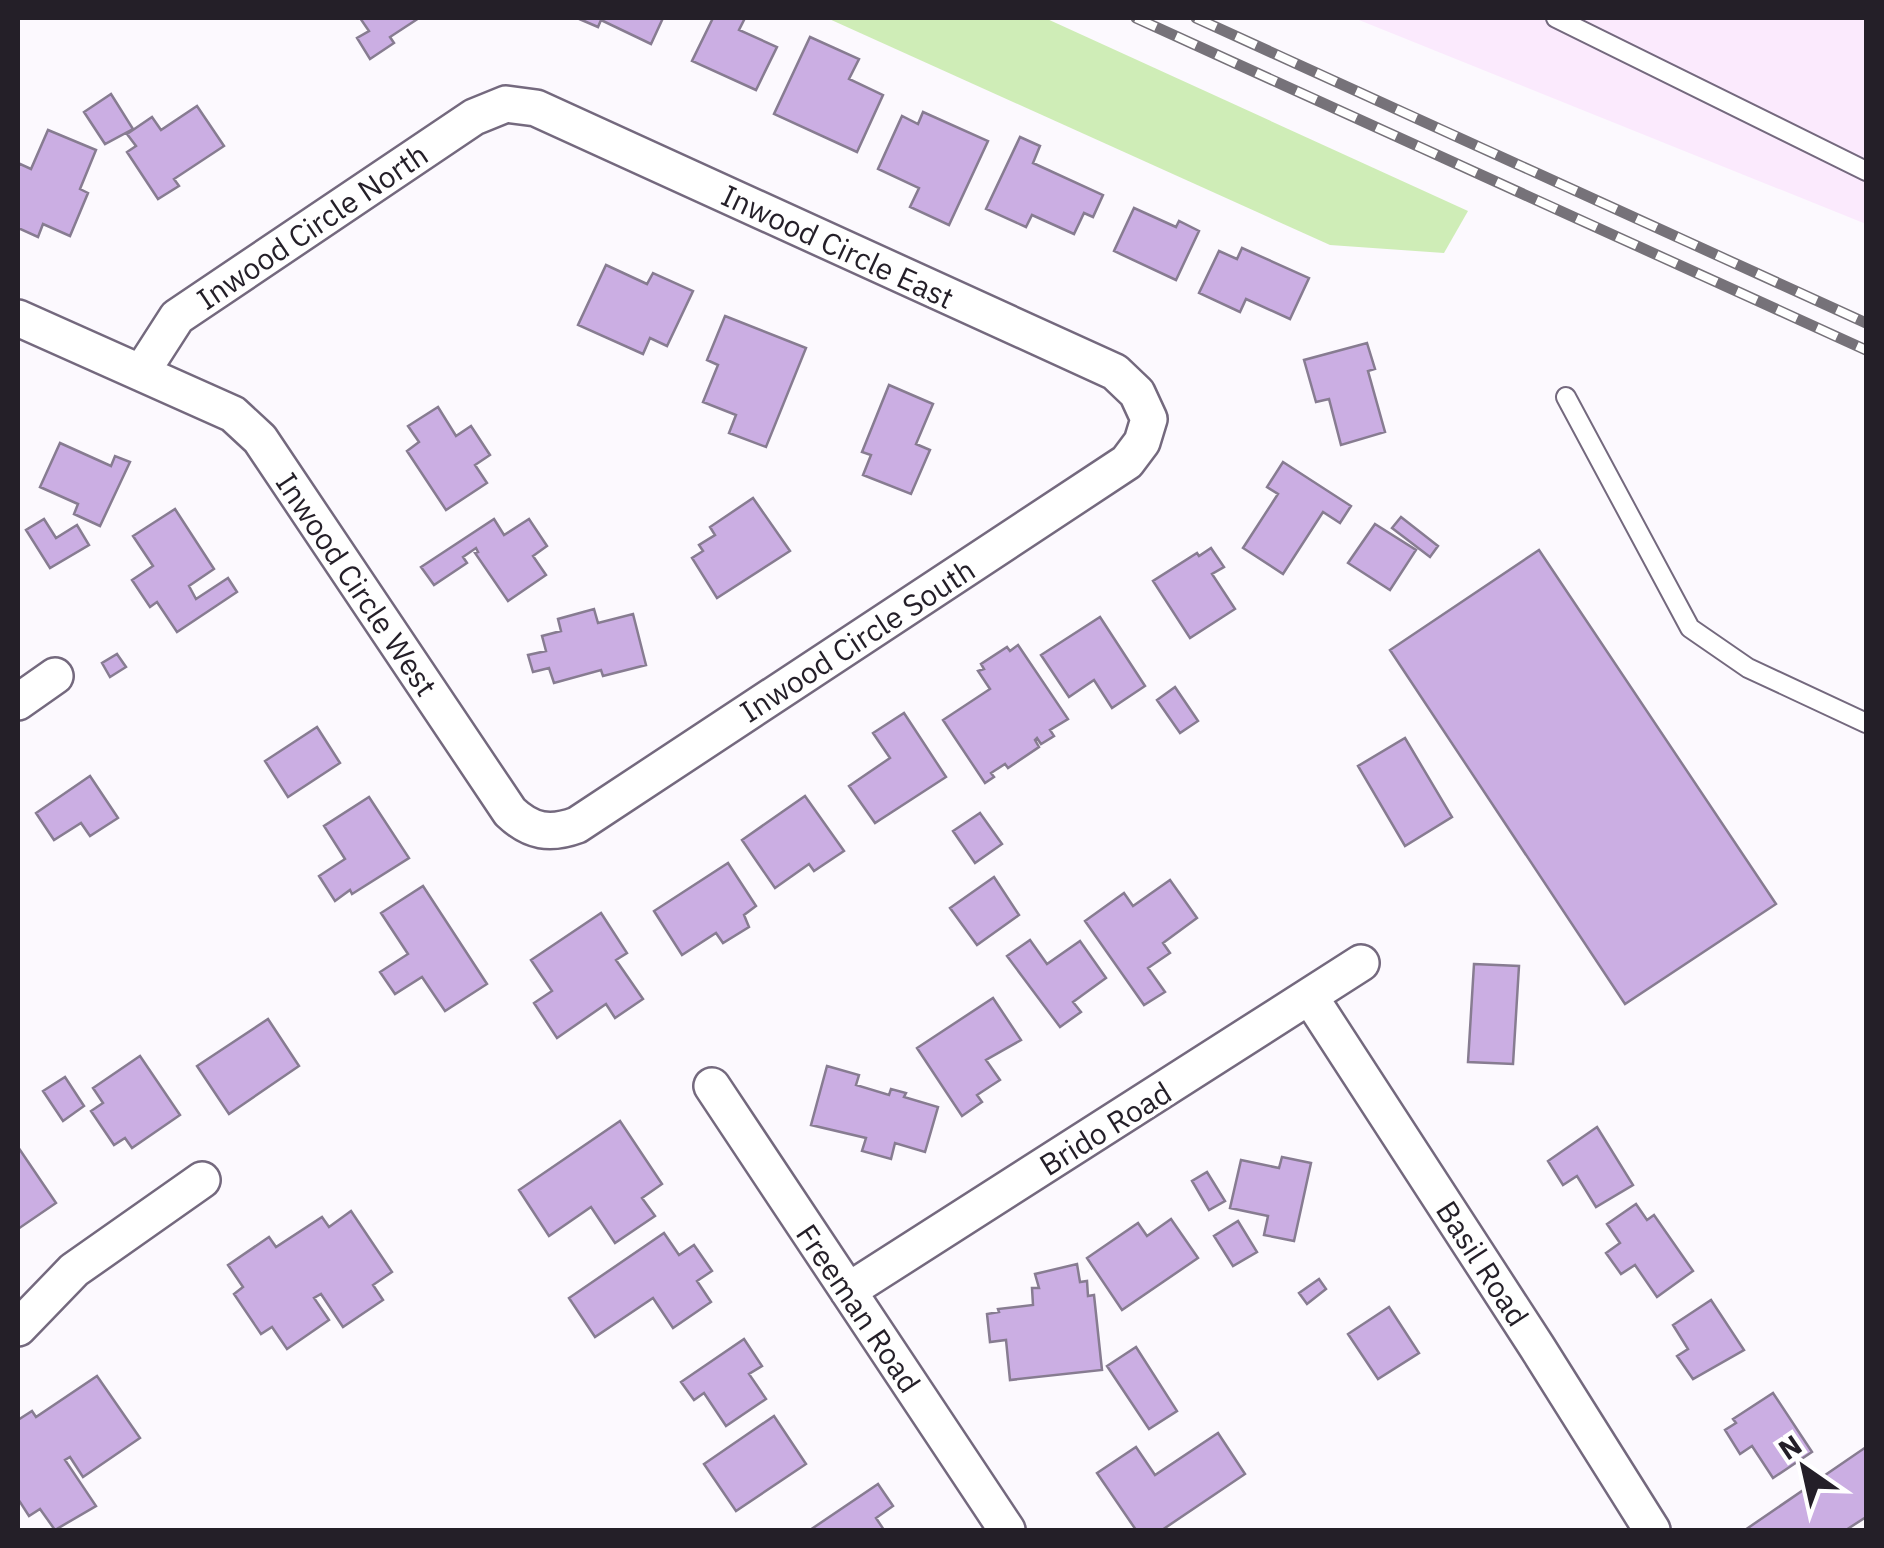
<svg xmlns="http://www.w3.org/2000/svg" width="1884" height="1548" font-family="'IBM Plex Sans',sans-serif">
	<style>
		.commercial { fill: #fbeafd }
		.green { fill: #cfedb7 }
		.building { fill: #cbaee3; stroke: #877c91; stroke-width: 2.5 }
		.lines { fill: none; stroke-linecap: round; stroke-linejoin: round }
		.lane-casing { stroke: #74697e; stroke-width: 22 }
		.street-casing { stroke: #74697e; stroke-width: 40 }
		.lane { stroke: #fff; stroke-width: 18 }
		.street { stroke: #fff; stroke-width: 35 }
		.rail-casing { stroke: #767279; stroke-width: 11 }
		.rail { stroke: #fff; stroke-width: 8; stroke-dasharray: 22; stroke-linecap: butt }
		.labels { text-anchor: middle; dominant-baseline: central; stroke-width: 8; stroke-linejoin: round; paint-order: stroke }
		.street-label { font-size: 30px; fill: #241f28; stroke: #fff }
	</style>
	<rect width="100%" height="100%" fill="#fcf9fe"/>
	<!-- commercial -->
	<path class="commercial" d="M 1354,18 L 1866,18 L 1866,224 Z"/>
	<!-- green -->
	<path class="green" d="M 827,18 L 1045,18 L 1468,211 L 1444,253 L 1330,245 Z"/>
	<!-- building -->
	<path class="building" d="M 360,18 L 419,18 L 390,37 L 394,43 L 370,59 L 357,38 L 369,31 Z
		M 577,18 L 663,18 L 651,44 L 601,20 L 598,27 Z
		M 713,18 L 745,18 L 739,30 L 777,47 L 756,90 L 692,61 Z
		M 810,37 L 859,59 L 849,79 L 883,95 L 857,152 L 774,114 Z
		M 111,94 L 133,129 L 105,144 L 84,112 Z
		M 197,106 L 224,146 L 174,179 L 179,186 L 158,199 L 127,152 L 136,146 L 127,134 L 152,117 L 161,130 Z
		M 923,112 L 988,141 L 949,225 L 910,207 L 919,188 L 878,169 L 902,116 L 918,124 Z
		M 48,130 L 96,150 L 80,189 L 88,193 L 70,236 L 43,224 L 38,237 L 18,228 L 18,163 L 31,169 Z
		M 1020,137 L 1040,146 L 1033,163 L 1103,195 L 1093,217 L 1084,213 L 1074,234 L 1032,215 L 1026,227 L 986,209 Z
		M 1134,208 L 1176,227 L 1179,221 L 1199,231 L 1176,280 L 1114,251 Z
		M 1242,248 L 1309,278 L 1290,319 L 1246,299 L 1240,312 L 1199,293 L 1219,251 L 1237,259 Z
		M 606,265 L 647,284 L 653,273 L 693,291 L 667,346 L 650,338 L 643,354 L 578,325 Z
		M 725,316 L 806,348 L 766,447 L 729,433 L 736,415 L 703,402 L 718,365 L 707,360 Z
		M 1367,343 L 1375,369 L 1368,371 L 1385,432 L 1341,445 L 1329,399 L 1316,402 L 1304,360 Z
		M 889,385 L 933,404 L 916,444 L 930,450 L 911,494 L 863,475 L 871,455 L 862,452 Z
		M 438,407 L 456,436 L 471,426 L 490,455 L 475,465 L 487,483 L 446,510 L 407,451 L 419,442 L 408,426 Z
		M 60,443 L 111,466 L 115,456 L 130,462 L 100,526 L 74,514 L 78,504 L 40,487 Z
		M 1283,462 L 1351,506 L 1340,523 L 1323,512 L 1283,574 L 1243,548 L 1278,494 L 1267,487 Z
		M 753,498 L 790,551 L 717,598 L 692,558 L 703,551 L 699,545 L 715,535 L 710,527 Z
		M 175,509 L 214,569 L 189,586 L 196,599 L 228,578 L 237,592 L 177,632 L 157,602 L 150,607 L 132,580 L 153,566 L 133,536 Z
		M 1401,517 L 1438,546 L 1430,557 L 1392,528 Z
		M 44,519 L 56,538 L 77,525 L 89,545 L 50,568 L 26,530 Z
		M 494,519 L 504,535 L 529,519 L 547,546 L 533,556 L 546,575 L 508,601 L 475,553 L 478,552 L 476,548 L 463,557 L 467,563 L 434,585 L 421,567 Z
		M 1375,524 L 1416,550 L 1390,590 L 1348,563 Z
		M 1211,548 L 1224,567 L 1212,574 L 1235,609 L 1190,638 L 1153,581 L 1197,553 L 1199,556 Z
		M 1539,550 L 1776,904 L 1625,1004 L 1390,650 Z
		M 594,609 L 598,623 L 633,614 L 646,665 L 603,676 L 601,670 L 554,683 L 549,668 L 533,672 L 528,655 L 546,651 L 542,636 L 561,631 L 558,619 Z
		M 1100,617 L 1145,686 L 1112,708 L 1094,680 L 1069,697 L 1041,655 Z
		M 1018,645 L 1068,719 L 1050,730 L 1054,736 L 1041,744 L 1037,738 L 1035,740 L 1039,747 L 1008,768 L 1005,764 L 991,773 L 994,777 L 985,783 L 943,720 L 990,689 L 978,671 L 984,669 L 981,664 L 1007,647 L 1010,651 Z
		M 117,654 L 126,667 L 110,677 L 102,663 Z
		M 1175,687 L 1198,721 L 1180,733 L 1157,700 Z
		M 904,713 L 946,777 L 875,823 L 849,786 L 890,758 L 873,733 Z
		M 317,727 L 340,763 L 288,797 L 265,761 Z
		M 1405,738 L 1452,817 L 1405,846 L 1358,766 Z
		M 90,776 L 118,818 L 90,836 L 81,823 L 54,840 L 36,813 Z
		M 805,796 L 844,851 L 814,871 L 809,864 L 775,888 L 742,840 Z
		M 369,797 L 409,858 L 352,894 L 350,890 L 335,901 L 319,876 L 345,859 L 324,826 Z
		M 980,813 L 1002,844 L 975,863 L 953,831 Z
		M 728,863 L 756,906 L 744,915 L 749,927 L 723,943 L 716,933 L 682,955 L 654,911 Z
		M 994,877 L 1019,915 L 977,945 L 950,908 Z
		M 1170,880 L 1197,918 L 1163,943 L 1170,953 L 1148,968 L 1165,992 L 1144,1005 L 1085,921 L 1124,893 L 1133,906 Z
		M 423,886 L 487,984 L 445,1011 L 422,977 L 395,994 L 380,972 L 408,954 L 381,913 Z
		M 601,913 L 627,953 L 616,960 L 643,999 L 615,1018 L 606,1004 L 557,1038 L 534,1003 L 552,991 L 531,960 Z
		M 1030,940 L 1047,964 L 1080,941 L 1106,978 L 1073,1002 L 1081,1012 L 1060,1027 L 1007,956 Z
		M 1474,964 L 1519,966 L 1513,1064 L 1468,1062 Z
		M 993,998 L 1021,1040 L 986,1060 L 1000,1080 L 977,1095 L 982,1102 L 962,1116 L 917,1048 Z
		M 268,1019 L 299,1066 L 229,1114 L 197,1066 Z
		M 140,1056 L 180,1115 L 132,1148 L 125,1138 L 114,1145 L 91,1111 L 103,1103 L 93,1088 Z
		M 827,1066 L 859,1075 L 856,1085 L 889,1095 L 891,1089 L 906,1093 L 904,1097 L 938,1107 L 925,1152 L 895,1143 L 891,1159 L 862,1151 L 866,1138 L 811,1125 Z
		M 65,1077 L 84,1106 L 63,1121 L 43,1091 Z
		M 620,1121 L 662,1184 L 642,1198 L 655,1216 L 615,1243 L 591,1207 L 549,1236 L 519,1190 Z
		M 1597,1127 L 1633,1185 L 1596,1207 L 1577,1176 L 1563,1185 L 1548,1161 Z
		M 18,1147 L 56,1203 L 18,1229 Z
		M 1282,1157 L 1311,1163 L 1294,1241 L 1264,1235 L 1268,1216 L 1230,1208 L 1241,1160 L 1279,1168 Z
		M 1207,1172 L 1225,1201 L 1209,1210 L 1192,1181 Z
		M 1636,1204 L 1647,1220 L 1654,1215 L 1693,1271 L 1657,1297 L 1635,1265 L 1621,1274 L 1606,1253 L 1620,1243 L 1607,1224 Z
		M 351,1211 L 392,1272 L 373,1285 L 383,1300 L 343,1327 L 321,1294 L 314,1298 L 329,1320 L 287,1349 L 272,1327 L 261,1334 L 234,1294 L 243,1287 L 228,1265 L 269,1237 L 276,1247 L 322,1217 L 329,1227 Z
		M 1171,1219 L 1198,1258 L 1122,1310 L 1087,1258 L 1138,1223 L 1147,1236 Z
		M 1238,1221 L 1257,1252 L 1233,1266 L 1214,1236 Z
		M 664,1233 L 679,1255 L 694,1245 L 712,1271 L 697,1281 L 711,1302 L 673,1328 L 653,1298 L 595,1337 L 569,1298 Z
		M 1077,1264 L 1080,1282 L 1087,1281 L 1088,1296 L 1094,1295 L 1102,1370 L 1010,1380 L 1006,1340 L 990,1342 L 987,1314 L 999,1312 L 998,1309 L 1033,1305 L 1032,1288 L 1039,1288 L 1035,1274 Z
		M 1319,1279 L 1326,1289 L 1307,1304 L 1299,1293 Z
		M 1711,1300 L 1744,1350 L 1693,1379 L 1677,1356 L 1688,1349 L 1673,1325 Z
		M 1389,1307 L 1419,1353 L 1378,1379 L 1348,1334 Z
		M 744,1339 L 762,1366 L 749,1374 L 766,1399 L 726,1426 L 704,1393 L 694,1400 L 681,1382 Z
		M 1136,1347 L 1177,1411 L 1149,1429 L 1107,1366 Z
		M 97,1376 L 140,1438 L 83,1477 L 70,1457 L 65,1460 L 96,1506 L 55,1530 L 40,1509 L 29,1516 L 18,1499 L 18,1420 L 32,1411 L 36,1417 Z
		M 1773,1393 L 1812,1452 L 1773,1478 L 1752,1446 L 1740,1454 L 1725,1430 L 1736,1423 L 1733,1419 Z
		M 774,1416 L 806,1464 L 736,1511 L 704,1464 Z
		M 1218,1433 L 1245,1474 L 1162,1530 L 1136,1530 L 1097,1473 L 1136,1447 L 1155,1475 Z
		M 1866,1447 L 1866,1517 L 1846,1530 L 1745,1530 Z
		M 878,1484 L 893,1506 L 876,1518 L 884,1530 L 810,1530 Z"/>
	<g class="lines">
		<defs>
			<path id="lane" d="M 1556,18 L 1866,171
				M 1566,397 L 1690,628 L 1748,668 L 1866,723"/>
			<path id="street" d="M 18,318 L 233,414 L 260,439 L 510,812 C 531,832 550,835 577,825 L 1127,462 L 1142,442 L 1149,419 L 1137,393 L 1115,372 L 536,108 L 506,104 L 474,117 L 177,317 L 141,373
				M 18,702 L 55,676
				M 1310,997 L 1537,1347 L 1652,1530
				M 712,1086 L 1007,1530
				M 848,1291 L 1361,963
				M 18,1328 L 74,1270 L 202,1180"/>
		</defs>
		<!-- lane casing -->
		<use href="#lane" class="lane-casing"/>
		<!-- street casing -->
		<use href="#street" class="street-casing"/>
		<!-- lane -->
		<use href="#lane" class="lane"/>
		<!-- street -->
		<use href="#street" class="street"/>
		<defs>
			<path id="rail" d="M 1136,18 L 1866,350
				M 1196,18 L 1866,323"/>
		</defs>
		<!-- rail casing -->
		<use href="#rail" class="rail-casing"/>
		<!-- rail -->
		<use href="#rail" class="rail"/>
	</g>
	<g class="labels">
		<!-- street labels -->
		<g class="street-label">
			<text transform="translate(312 226) rotate(-34)">Inwood Circle North</text>
			<text transform="translate(838 246) rotate(25)">Inwood Circle East</text>
			<text transform="translate(357 584) rotate(56)">Inwood Circle West</text>
			<text transform="translate(857 640) rotate(-33)">Inwood Circle South</text>
			<text transform="translate(1105 1128) rotate(-32)">Brido Road</text>
			<text transform="translate(1483 1263) rotate(57)">Basil Road</text>
			<text transform="translate(859 1308) rotate(56)">Freeman Road</text>
		</g>
	</g>
	<!-- border -->
	<rect width="1884" height="1548" fill="none" stroke="#241f28" stroke-width="40"/>
	<!-- north arrow -->
	<g transform="translate(1804 1468) rotate(326)" stroke="#ffffff" stroke-width="8" paint-order="stroke">
	<path d="M0-8L18 38L0 25L-18 38Z" fill="#241f28"/>
	<text y="-15" font-size="28" font-weight="bold" text-anchor="middle" fill="#241f28">N</text>
	</g>
</svg>
